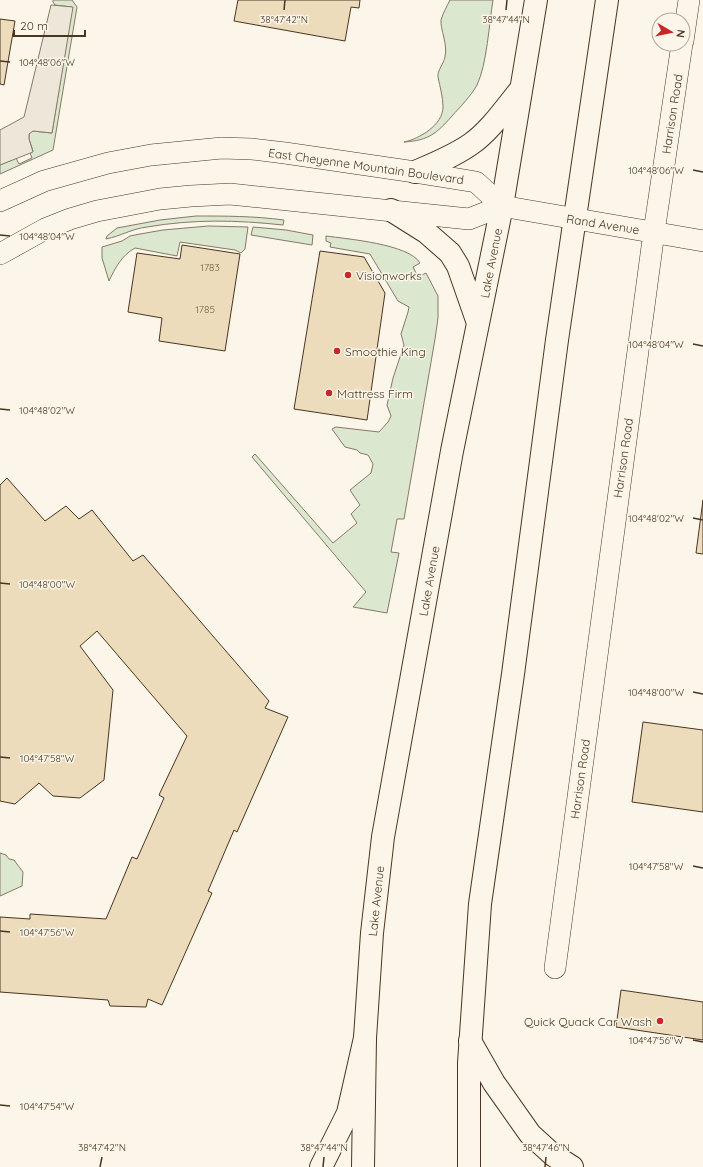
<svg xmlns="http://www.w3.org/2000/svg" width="703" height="1167" font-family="Quicksand,sans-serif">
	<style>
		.green { fill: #dce7d0; stroke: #887966 }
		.parking { fill: #ede7d9; stroke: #887966 }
		.building { fill: #ecdcbc; stroke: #4a3520 }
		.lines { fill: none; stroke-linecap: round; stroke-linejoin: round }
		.minor-casing { stroke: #4a3520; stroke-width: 22 }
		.primary-casing { stroke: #4a3520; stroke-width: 24 }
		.motorway-casing { stroke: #4a3520; stroke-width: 24 }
		.minor { stroke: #fbf6e9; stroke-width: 21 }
		.primary { stroke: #fbf6e9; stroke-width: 22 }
		.motorway { stroke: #fbf6e9; stroke-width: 22 }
		.ticks { fill: none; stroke: #4a3520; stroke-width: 1.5 }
		.poi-dot { fill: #c62828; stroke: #fbf6e9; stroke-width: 1.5 }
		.labels { text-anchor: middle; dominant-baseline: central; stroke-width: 3; stroke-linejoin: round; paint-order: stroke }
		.number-label { font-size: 10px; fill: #725f47 }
		.street-label { font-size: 12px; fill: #4a3520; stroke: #fbf6e9 }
		.poi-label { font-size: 12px; fill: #4a3520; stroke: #fbf6e9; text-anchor: start }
		.ticks-label { font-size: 10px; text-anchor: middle; fill: #4a3520; stroke: #fbf6e9; stroke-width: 3; stroke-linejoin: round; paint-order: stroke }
	</style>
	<rect width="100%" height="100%" fill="#fbf6e9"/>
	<!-- green -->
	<path class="green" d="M 53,0 L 72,0 L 77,7 L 53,150 L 0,174 L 0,165 L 16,158 L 19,164 L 32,158 L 30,153 L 33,151 L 29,139 L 29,133 L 33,131 L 52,133 L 72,7 L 55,5 L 53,2 Z
		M 450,0 L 493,0 C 489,24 487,64 477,85 C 471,96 460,107 452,116 C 436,134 429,140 405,142 L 404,142 C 419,139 443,125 443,107 C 443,97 440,87 438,77 C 437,71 444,63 445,57 C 448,44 440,29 441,20 C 443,13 447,6 450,0 Z
		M 196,216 C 225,216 254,216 284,220 L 283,225 C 236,220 194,219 147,227 C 131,229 121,236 106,239 L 107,236 L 117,228 L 160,220 Z
		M 208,226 L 248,227 L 245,249 L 241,253 L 235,250 L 180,242 L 177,256 L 135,248 C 122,255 115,268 109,281 L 102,258 L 102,247 L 122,241 L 130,236 L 140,234 L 163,230 Z
		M 253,227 L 286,230 L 313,235 L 312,245 L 251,235 Z
		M 326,236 C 347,239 409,244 420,263 L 413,267 L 418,277 L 426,273 L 438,296 L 438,318 L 435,339 L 404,519 L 397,519 L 391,552 L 399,553 L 387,613 L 353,607 L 366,592 L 252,457 L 255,454 L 333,543 L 357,523 L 351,514 L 360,505 L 350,490 L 371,473 L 373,464 L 368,455 L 360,453 L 357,450 L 345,447 L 332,429 L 336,427 L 379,432 L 388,422 L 391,416 L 387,405 L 393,378 L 404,345 L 401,334 L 408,312 L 409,307 L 398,301 L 370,254 L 330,247 L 331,243 L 326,241 Z
		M 0,853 L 6,855 L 9,859 L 14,860 L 23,872 L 22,886 L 0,896 Z"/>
	<!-- parking -->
	<path class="parking" d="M 51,5 L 73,7 L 52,133 L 33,131 L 29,134 L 29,139 L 33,152 L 0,165 L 0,130 L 24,117 Z"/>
	<!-- building -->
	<path class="building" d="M 238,0 L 360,0 L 359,8 L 351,7 L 345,41 L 234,21 Z
		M 0,19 L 15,21 L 4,85 L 0,84 Z
		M 182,245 L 240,254 L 225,351 L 159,341 L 162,318 L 128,312 L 137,253 L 180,259 Z
		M 320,251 L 364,257 L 385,293 L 367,420 L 294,409 Z
		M 7,478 L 45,521 L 66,506 L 79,519 L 92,510 L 133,561 L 143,555 L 269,701 L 265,708 L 288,717 L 237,832 L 234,830 L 208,891 L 212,893 L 162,1005 L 148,999 L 146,1007 L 110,1006 L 108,1000 L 0,992 L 0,917 L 30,919 L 30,914 L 106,919 L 132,857 L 137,859 L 164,798 L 159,795 L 187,736 L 97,631 L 80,646 L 113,690 L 104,780 L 80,798 L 53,796 L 39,783 L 15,804 L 0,801 L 0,485 Z
		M 703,500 L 703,554 L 696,553 Z
		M 643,722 L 703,730 L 703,812 L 632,802 Z
		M 621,990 L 703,1002 L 703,1040 L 616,1027 Z"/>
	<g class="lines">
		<defs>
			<path id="minor" d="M 683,41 L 689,0
				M 0,201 L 44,181 L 108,163 L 151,155 L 222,148 L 252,149 L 285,153 L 415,172 L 476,182 L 502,206
				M 502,206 L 703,241
				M 0,254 L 45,229 L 70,219 L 97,211 L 160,199 L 191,196 L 230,194 L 469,219 L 502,206
				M 555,968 L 654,232 L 682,44"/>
			<path id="primary" d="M 415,172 C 434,164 454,156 471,144 C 490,131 506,107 521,89
				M 391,210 L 426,232 L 450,253 L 458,266 L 478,323
				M 363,1167 L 365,1038 L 372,933 L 383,837 L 452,451 L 502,206 L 536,0
				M 469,1167 L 469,1063 L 480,904 L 513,674 L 557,340 L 607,0"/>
			<path id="motorway" d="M 470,1041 L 494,1083 L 530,1134 L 553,1155 L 572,1167
				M 321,1167 L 348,1113 L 365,1038"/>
		</defs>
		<!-- minor casing -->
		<use href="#minor" class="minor-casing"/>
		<!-- primary casing -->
		<use href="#primary" class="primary-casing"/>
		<!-- motorway casing -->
		<use href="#motorway" class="motorway-casing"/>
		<!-- minor -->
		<use href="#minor" class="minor"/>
		<!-- primary -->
		<use href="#primary" class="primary"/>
		<!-- motorway -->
		<use href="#motorway" class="motorway"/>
	</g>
	<!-- ticks -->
	<path class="ticks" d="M 284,10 L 285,0M 506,10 L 507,0M 0,61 L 10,62M 693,170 L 703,172M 0,235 L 10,236M 693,344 L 703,346M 0,409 L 10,410M 693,518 L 703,520M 0,583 L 10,584M 693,692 L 703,694M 0,757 L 10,758M 693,866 L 703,868M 0,931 L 10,932M 693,1040 L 703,1042M 0,1105 L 10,1106M 100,1167 L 102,1157M 323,1167 L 324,1157M 545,1167 L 546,1157"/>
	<!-- markers -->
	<g class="poi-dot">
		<circle cx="348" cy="275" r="4"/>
		<circle cx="337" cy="351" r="4"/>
		<circle cx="329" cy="393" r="4"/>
		<circle cx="660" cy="1021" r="4"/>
	</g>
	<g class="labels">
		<!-- number labels -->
		<g class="number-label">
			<text x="210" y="267">1783</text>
			<text x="205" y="309">1785</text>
		</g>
		<!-- street labels -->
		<g class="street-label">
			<text transform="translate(672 114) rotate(-81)">Harrison Road</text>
			<text transform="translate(366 166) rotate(8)">East Cheyenne Mountain Boulevard</text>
			<text transform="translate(603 224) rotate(9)">Rand Avenue</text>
			<text transform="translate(491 263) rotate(-79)">Lake Avenue</text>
			<text transform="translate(623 458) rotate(-82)">Harrison Road</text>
			<text transform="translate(429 581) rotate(-80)">Lake Avenue</text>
			<text transform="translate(580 779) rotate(-82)">Harrison Road</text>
			<text transform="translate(376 901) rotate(-84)">Lake Avenue</text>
		</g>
		<!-- poi labels -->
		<g class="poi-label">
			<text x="356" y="275">Visionworks</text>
			<text x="345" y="351">Smoothie King</text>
			<text x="337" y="393">Mattress Firm</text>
			<text x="652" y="1021" text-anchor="end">Quick Quack Car Wash</text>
		</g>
	</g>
	<g class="ticks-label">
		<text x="284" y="23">38°47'42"N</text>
		<text x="506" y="23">38°47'44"N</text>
		<text x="47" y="66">104°48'06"W</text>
		<text x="656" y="174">104°48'06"W</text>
		<text x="47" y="240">104°48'04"W</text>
		<text x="656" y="348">104°48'04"W</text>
		<text x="47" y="414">104°48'02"W</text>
		<text x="656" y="522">104°48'02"W</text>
		<text x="47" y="588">104°48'00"W</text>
		<text x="656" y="696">104°48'00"W</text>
		<text x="47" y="762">104°47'58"W</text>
		<text x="656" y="870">104°47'58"W</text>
		<text x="47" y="936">104°47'56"W</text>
		<text x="656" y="1044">104°47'56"W</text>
		<text x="47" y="1110">104°47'54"W</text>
		<text x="102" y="1151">38°47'42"N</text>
		<text x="324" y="1151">38°47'44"N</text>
		<text x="546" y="1151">38°47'46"N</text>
	</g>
	<!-- north arrow -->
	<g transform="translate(671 32) rotate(99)"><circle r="19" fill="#fbf6e9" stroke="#b4a999"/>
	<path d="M0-3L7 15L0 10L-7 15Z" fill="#c62828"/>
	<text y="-6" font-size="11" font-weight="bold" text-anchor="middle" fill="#4a3520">N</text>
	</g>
	<!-- scale -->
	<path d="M14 30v6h71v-6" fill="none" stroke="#4a3520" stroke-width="2"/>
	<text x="20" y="30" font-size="12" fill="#4a3520" stroke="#fbf6e9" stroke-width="3" paint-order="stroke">20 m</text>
</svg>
